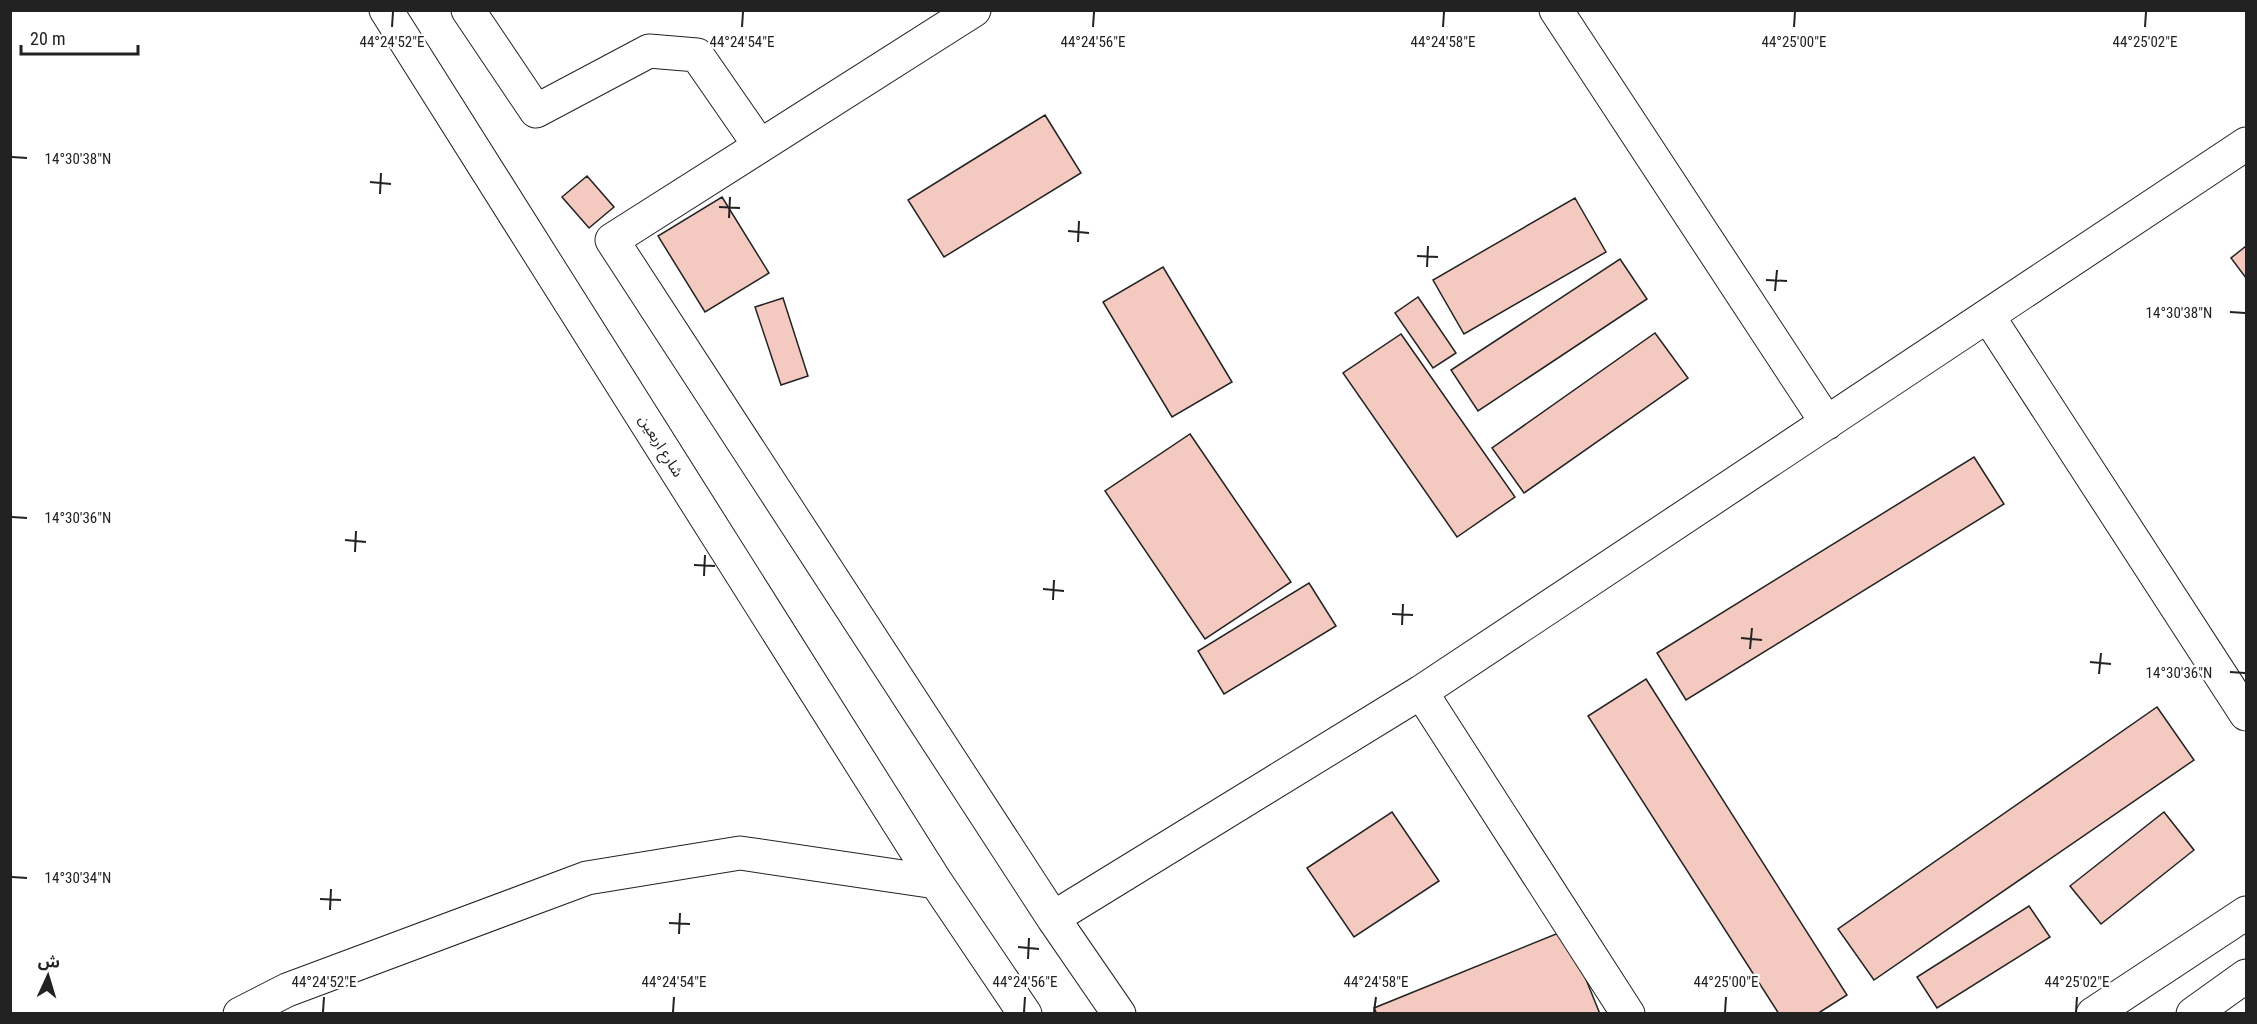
<svg xmlns="http://www.w3.org/2000/svg" width="2257" height="1024" font-family="'Roboto Condensed','Noto Sans Arabic',sans-serif">
	<style>
		.building { fill: #f3c9c0; stroke: #222; stroke-width: 1.5 }
		.lines { fill: none; stroke-linecap: round; stroke-linejoin: round }
		.street-casing { stroke: #222; stroke-width: 35 }
		.street { stroke: #fff; stroke-width: 33 }
		.ticks { fill: none; stroke: #222; stroke-width: 2 }
		.labels { text-anchor: middle; dominant-baseline: central; stroke-width: 4.5; stroke-linejoin: round; paint-order: stroke }
		.street-label { font-size: 15px; fill: #222; stroke: #fff }
		.ticks-label { font-size: 15px; text-anchor: middle; fill: #222; stroke: #fff; stroke-width: 4.5; stroke-linejoin: round; paint-order: stroke }
	</style>
	<rect width="100%" height="100%" fill="#fff"/>
	<!-- building -->
	<path class="building" d="M 1045,115 L 1081,173 L 944,257 L 908,200 Z
		M 587,176 L 614,207 L 589,228 L 562,197 Z
		M 722,197 L 769,273 L 705,312 L 658,236 Z
		M 1575,198 L 1606,252 L 1464,334 L 1433,280 Z
		M 2246,246 L 2246,278 L 2231,258 Z
		M 1620,259 L 1647,299 L 1478,411 L 1451,370 Z
		M 1163,267 L 1232,382 L 1172,417 L 1103,302 Z
		M 1418,297 L 1456,353 L 1433,368 L 1395,313 Z
		M 783,298 L 808,376 L 781,385 L 755,307 Z
		M 1655,333 L 1688,378 L 1524,493 L 1492,448 Z
		M 1401,334 L 1515,497 L 1457,537 L 1343,373 Z
		M 1190,434 L 1291,582 L 1205,639 L 1105,491 Z
		M 1974,457 L 2004,504 L 1686,700 L 1657,653 Z
		M 1309,583 L 1336,626 L 1224,694 L 1198,651 Z
		M 1646,679 L 1847,995 L 1817,1014 L 1779,1014 L 1588,716 Z
		M 2157,707 L 2194,760 L 1874,980 L 1838,929 Z
		M 1392,812 L 1439,881 L 1354,937 L 1307,868 Z
		M 2164,812 L 2194,850 L 2101,924 L 2070,886 Z
		M 2029,906 L 2050,937 L 1937,1008 L 1917,977 Z
		M 1566,930 L 1600,1014 L 1377,1014 L 1374,1008 Z"/>
	<g class="lines">
		<defs>
			<path id="street" d="M 386,10 L 936,882
				M 468,10 L 536,111 L 649,51 L 697,55 L 760,146
				M 974,10 L 612,240 L 1053,918 L 1119,1014
				M 1556,10 L 1827,423
				M 1988,316 L 2246,714
				M 1421,692 L 1628,1014
				M 1053,918 L 1421,692 L 2246,144
				M 240,1014 L 287,990 L 587,878 L 740,853 L 936,882 L 1025,1014
				M 2093,1014 L 2246,913
				M 2193,1014 L 2246,976"/>
		</defs>
		<!-- street casing -->
		<use href="#street" class="street-casing"/>
		<!-- street -->
		<use href="#street" class="street"/>
	</g>
	<!-- ticks -->
	<path class="ticks" d="M 392,27 L 393,12M 742,27 L 743,12M 1093,27 L 1094,12M 1443,27 L 1444,12M 1794,27 L 1795,12M 2145,27 L 2146,12M 12,157 L 27,158M 370,182 L 391,184M 380,194 L 381,173M 719,207 L 740,208M 729,218 L 730,197M 1068,231 L 1089,233M 1078,242 L 1079,221M 1417,256 L 1438,257M 1427,267 L 1428,246M 1766,280 L 1787,281M 1775,291 L 1777,270M 2230,312 L 2245,313M 12,517 L 27,518M 345,540 L 366,542M 355,552 L 356,531M 694,565 L 715,566M 704,576 L 705,555M 1043,589 L 1064,591M 1053,600 L 1054,580M 1392,614 L 1413,615M 1402,625 L 1403,604M 1741,638 L 1762,640M 1750,649 L 1752,628M 2090,662 L 2111,664M 2230,672 L 2245,673M 2099,674 L 2101,653M 12,877 L 27,878M 320,899 L 341,900M 330,910 L 331,889M 669,923 L 690,924M 679,934 L 680,913M 1018,947 L 1039,949M 1028,959 L 1029,938M 323,1012 L 324,997M 673,1012 L 674,997M 1024,1012 L 1025,997M 1374,1012 L 1376,997M 1725,1012 L 1726,997M 2076,1012 L 2077,997"/>
	<g class="labels">
		<!-- street labels -->
		<g class="street-label">
			<text transform="translate(661 446) rotate(58)">شارع اربعين</text>
		</g>
	</g>
	<g class="ticks-label">
		<text x="392" y="47">44°24'52"E</text>
		<text x="742" y="47">44°24'54"E</text>
		<text x="1093" y="47">44°24'56"E</text>
		<text x="1443" y="47">44°24'58"E</text>
		<text x="1794" y="47">44°25'00"E</text>
		<text x="2145" y="47">44°25'02"E</text>
		<text x="78" y="164">14°30'38"N</text>
		<text x="2179" y="318">14°30'38"N</text>
		<text x="78" y="523">14°30'36"N</text>
		<text x="2179" y="678">14°30'36"N</text>
		<text x="78" y="883">14°30'34"N</text>
		<text x="324" y="987">44°24'52"E</text>
		<text x="674" y="987">44°24'54"E</text>
		<text x="1025" y="987">44°24'56"E</text>
		<text x="1376" y="987">44°24'58"E</text>
		<text x="1726" y="987">44°25'00"E</text>
		<text x="2077" y="987">44°25'02"E</text>
	</g>
	<!-- border -->
	<rect width="2257" height="1024" fill="none" stroke="#222222" stroke-width="24"/>
	<!-- north arrow -->
	<g transform="translate(48 976) rotate(4)" stroke="#ffffff" stroke-width="4.5" paint-order="stroke">
	<path d="M0-4.5L10 22L0 15L-10 22Z" fill="#222222"/>
	<text y="-9" font-size="16" font-weight="bold" text-anchor="middle" fill="#222222">ش</text>
	</g>
	<!-- scale -->
	<path d="M21 45v9h117v-9" fill="none" stroke="#222222" stroke-width="3"/>
	<text x="30" y="45" font-size="18" fill="#222222" stroke="#ffffff" stroke-width="4.5" paint-order="stroke">20 m</text>
</svg>
